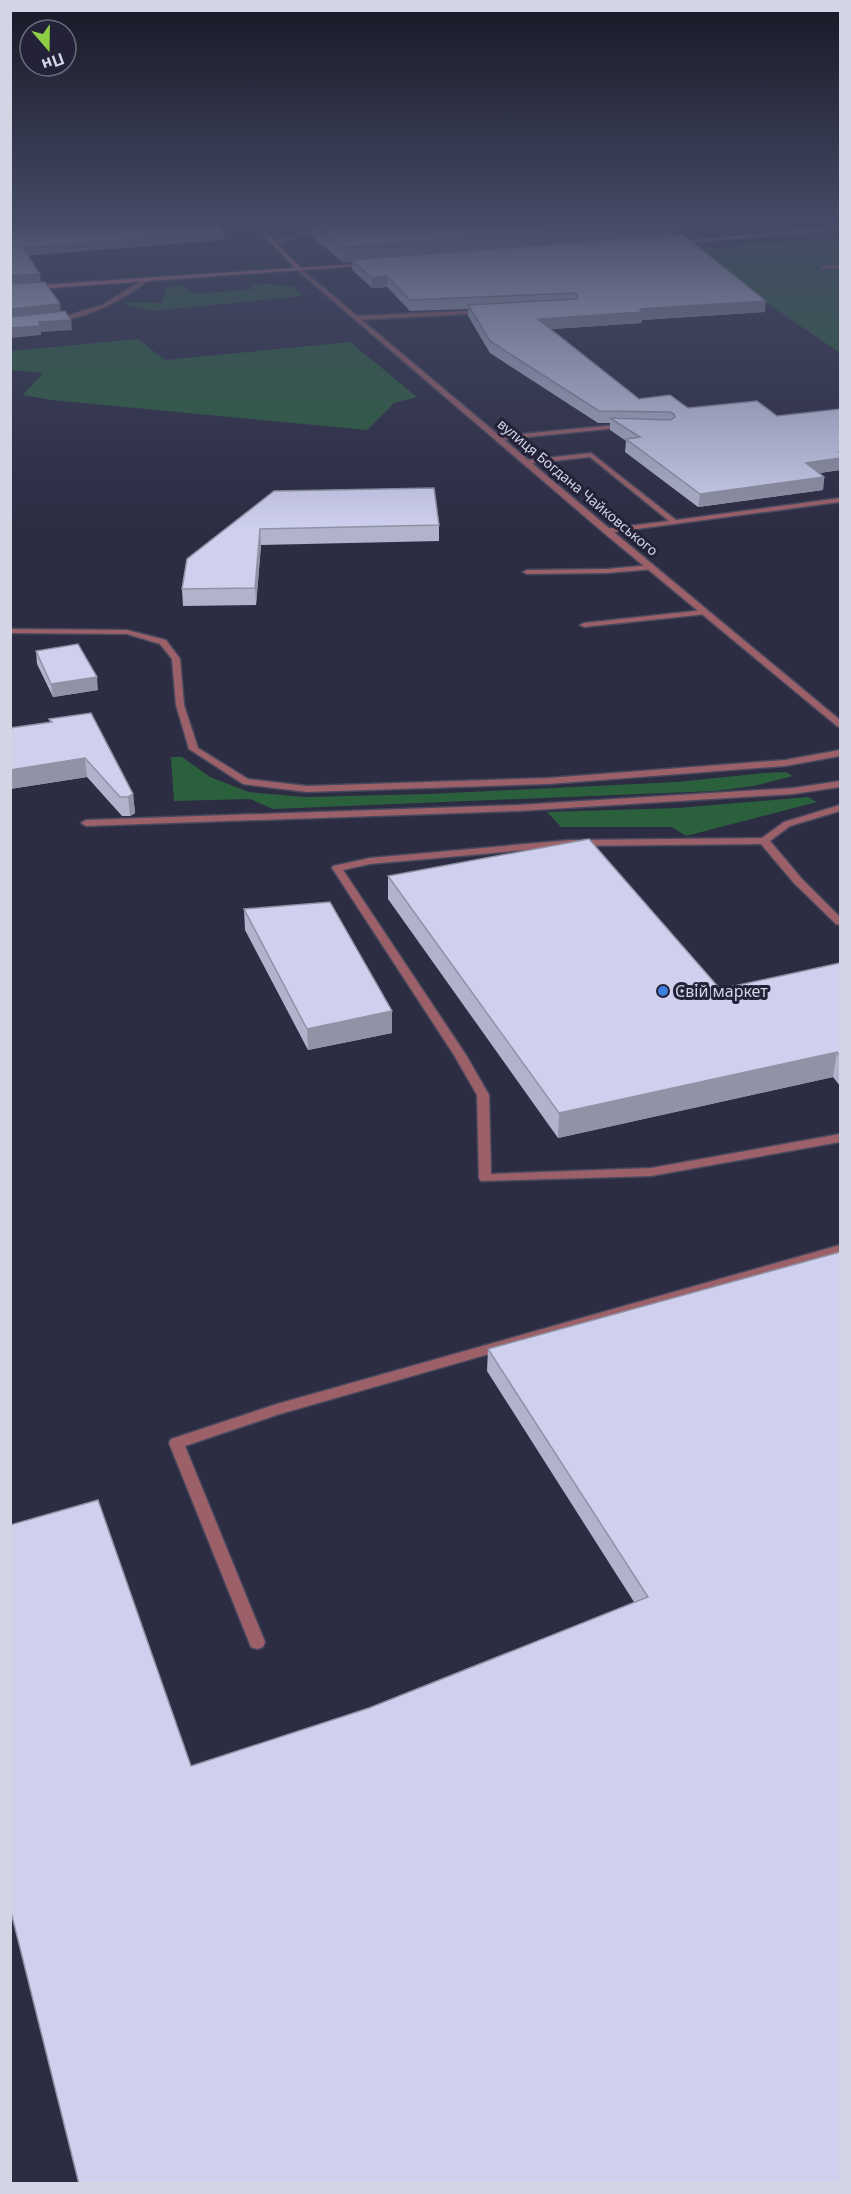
<svg xmlns="http://www.w3.org/2000/svg" width="851" height="2194" font-family="'Noto Sans',sans-serif">
	<style>
		.green { fill: #2b603d }
		.lines { fill: none; stroke-linecap: round; stroke-linejoin: round }
		.lane-casing { stroke: #47475d; stroke-width: 3 }
		.street-casing { stroke: #47475d; stroke-width: 3 }
		.secondary-casing { stroke: #47475d; stroke-width: 3 }
		.lane { fill: #9b6068; fill-rule: evenodd }
		.street { fill: #9b6068; fill-rule: evenodd }
		.secondary { fill: #d77987; fill-rule: evenodd }
		.wall { fill: #b1b3cc }
		.shaded-wall { fill: #9092a6 }
		.building { fill: #ced0ed; stroke: #9092a6; stroke-width: 1.5 }
		.shop-dot { fill: #3f7fe0; stroke: #232238; stroke-width: 2 }
		.labels { text-anchor: middle; dominant-baseline: central; stroke-width: 6; stroke-linejoin: round; paint-order: stroke }
		.far-street-label { font-size: 14px; fill: #d4d5e4; stroke: #232238 }
		.poi-label { font-size: 16px; fill: #d4d5e4; stroke: #232238; text-anchor: start }
	</style>
	<rect width="100%" height="100%" fill="#2c2c43"/>
	<!-- green -->
	<path class="green" d="M 840,237 L 840,353 L 690,250 Z
		M 269,284 L 294,287 L 303,296 L 151,311 L 124,304 L 130,302 L 162,303 L 166,287 L 182,286 L 195,294 L 254,289 L 251,285 Z
		M 138,339 L 165,360 L 350,342 L 417,397 L 394,403 L 367,430 L 52,400 L 23,395 L 43,373 L 11,370 L 11,351 Z
		M 171,757 L 182,757 L 210,777 L 249,792 L 305,797 L 430,794 L 677,782 L 765,773 L 786,772 L 793,776 L 754,786 L 714,791 L 273,809 L 250,799 L 174,801 Z
		M 808,797 L 817,802 L 686,836 L 672,827 L 561,827 L 547,812 L 678,808 Z"/>
	<g class="lines">
		<defs>
			<path id="lane" d="M 329,231 L 331,234 L 301,236 L 274,245 L 271,243 L 301,233 Z
				M 822,266 L 840,265 L 840,268 L 820,269 Z
				M 146,278 L 148,281 C 120,302 91,316 56,322 L 53,320 L 102,305 Z
				M 483,310 L 485,313 L 358,320 L 355,318 L 358,316 Z
				M 626,424 L 628,425 L 628,427 L 499,440 L 496,438 L 499,436 Z
				M 591,453 L 676,520 L 840,498 L 840,502 L 607,533 L 603,531 L 604,529 L 669,521 L 590,457 L 527,464 L 524,462 L 527,460 Z
				M 651,565 L 655,567 L 654,569 L 607,573 L 527,574 L 523,572 L 527,570 L 607,569 Z
				M 704,610 L 708,612 L 707,614 L 584,627 L 580,625 L 584,623 Z
				M 10,629 L 127,630 L 166,640 L 180,659 L 184,705 L 198,748 L 248,779 L 307,786 L 548,778 L 785,760 L 840,750 L 840,756 L 785,766 L 548,784 L 307,792 L 243,784 L 189,749 L 176,705 L 172,659 L 160,644 L 127,634 L 10,633 Z
				M 840,781 L 840,787 L 793,794 L 518,811 L 86,826 L 81,823 L 86,820 L 518,805 L 793,788 Z
				M 840,805 L 840,811 L 790,826 L 770,841 L 802,879 L 840,917 L 840,925 L 836,924 L 794,883 L 761,844 L 570,846 L 370,864 L 343,870 L 466,1055 L 489,1095 L 491,1174 L 651,1168 L 840,1134 L 840,1142 L 651,1176 L 481,1181 L 479,1178 L 477,1095 L 454,1055 L 332,868 L 333,866 L 370,858 L 570,840 L 762,838 L 784,822 Z
				M 840,1245 L 840,1253 L 280,1414 L 185,1446 L 265,1642 L 263,1647 L 257,1649 L 251,1647 L 169,1443 L 171,1439 L 277,1404 Z"/>
			<path id="street" d="M 299,267 L 610,529 L 840,720 L 840,727 L 837,726 L 604,533 L 297,270 Z"/>
			<path id="secondary" d="M 251,222 L 255,222 L 301,268 L 367,263 L 370,265 L 10,291 L 10,287 L 295,268 Z
				M 840,226 L 840,230 L 674,244 L 671,242 Z"/>
		</defs>
		<!-- lane casing -->
		<use href="#lane" class="lane-casing"/>
		<!-- street casing -->
		<use href="#street" class="street-casing"/>
		<!-- secondary casing -->
		<use href="#secondary" class="secondary-casing"/>
		<!-- lane -->
		<use href="#lane" class="lane"/>
		<!-- street -->
		<use href="#street" class="street"/>
		<!-- secondary -->
		<use href="#secondary" class="secondary"/>
	</g>
	<!-- wall -->
	<path class="wall" d="M 301,222 L 776,222 L 673,231 L 672,235 L 765,312 L 642,320 L 642,323 L 551,329 L 639,399 L 688,408 L 840,470 L 820,473 L 824,477 L 823,490 L 698,507 L 625,452 L 626,441 L 610,430 L 610,423 L 598,423 L 490,353 L 468,316 L 468,309 L 410,311 L 387,287 L 372,288 L 352,270 L 352,262 L 343,262 L 312,237 L 312,230 L 305,230 L 302,228 Z
		M 274,491 L 439,525 L 439,541 L 261,545 L 256,605 L 183,606 L 182,589 Z
		M 36,651 L 98,690 L 53,697 L 37,664 Z
		M 49,719 L 133,794 L 135,813 L 130,816 L 122,816 L 87,777 L 10,789 L 10,728 L 50,722 Z
		M 388,876 L 720,989 L 840,963 L 840,1086 L 833,1077 L 558,1138 L 388,899 Z
		M 244,909 L 392,1033 L 308,1050 L 245,930 Z
		M 840,1252 L 840,2184 L 191,1766 L 369,1708 L 634,1602 L 487,1371 L 488,1349 Z"/>
	<!-- shaded-wall -->
	<path class="shaded-wall" d="M 304,222 L 386,222 L 312,223 L 312,230 L 305,230 Z
		M 667,222 L 776,222 L 673,231 L 672,237 L 352,260 L 352,262 L 343,262 L 343,247 Z
		M 224,232 L 225,240 L 24,256 L 23,248 Z
		M 40,274 L 41,283 L 10,285 L 10,276 Z
		M 387,276 L 387,287 L 372,288 L 372,278 Z
		M 766,301 L 765,312 L 642,320 L 642,323 L 538,330 L 538,319 L 640,309 Z
		M 60,304 L 61,314 L 10,319 L 10,309 Z
		M 71,320 L 72,330 L 41,332 L 41,335 L 10,338 L 10,328 L 39,322 Z
		M 840,452 L 840,470 L 804,475 L 806,463 Z
		M 824,477 L 823,490 L 698,507 L 700,494 Z
		M 260,529 L 261,545 L 256,605 L 255,588 Z
		M 97,677 L 98,690 L 53,697 L 51,684 Z
		M 85,758 L 87,777 L 10,789 L 10,770 Z
		M 133,794 L 135,813 L 130,816 L 128,797 Z
		M 392,1011 L 392,1033 L 308,1050 L 307,1029 Z
		M 837,1052 L 833,1077 L 558,1138 L 559,1113 Z"/>
	<!-- building -->
	<path class="building" d="M 10,222 L 215,222 L 224,232 L 23,248 L 40,274 L 10,276 Z
		M 322,222 L 673,222 L 343,247 L 312,223 Z
		M 682,234 L 766,301 L 640,309 L 643,312 L 538,319 L 639,399 L 670,395 L 688,408 L 757,401 L 777,416 L 840,409 L 840,452 L 839,452 L 840,453 L 840,458 L 806,463 L 824,477 L 700,494 L 626,439 L 640,437 L 610,418 L 670,420 L 675,417 L 674,414 L 670,412 L 599,411 L 490,341 L 468,305 L 576,299 L 578,297 L 575,293 L 410,300 L 387,276 L 372,278 L 352,260 Z
		M 45,282 L 60,304 L 10,309 L 10,284 Z
		M 65,311 L 71,320 L 39,322 L 40,326 L 10,328 L 10,317 Z
		M 434,488 L 439,525 L 260,529 L 255,588 L 182,589 L 187,559 L 274,491 Z
		M 78,644 L 97,677 L 51,684 L 36,651 Z
		M 91,713 L 133,794 L 128,797 L 120,797 L 85,758 L 10,770 L 10,728 L 52,722 L 49,719 Z
		M 589,839 L 720,989 L 840,963 L 840,1056 L 837,1052 L 559,1113 L 388,876 Z
		M 330,902 L 392,1011 L 307,1029 L 244,909 Z
		M 840,1252 L 840,2184 L 79,2184 L 10,1908 L 10,1525 L 98,1500 L 191,1766 L 369,1708 L 648,1597 L 488,1349 Z"/>
	<!-- sky -->
	<linearGradient id="sky" x2="0" y2="1"><stop stop-color="#181825"/><stop offset="0.42" stop-color="#454b66"/><stop offset="1" stop-color="#454b66" stop-opacity="0"/></linearGradient>
	<rect width="851" height="529" fill="url(#sky)"/>
	<!-- markers -->
	<circle class="shop-dot" cx="663" cy="991" r="6"/>
	<g class="labels">
		<!-- far-street labels -->
		<g class="far-street-label">
			<text transform="translate(578 487) rotate(40)">вулиця Богдана Чайковського</text>
		</g>
		<!-- poi labels -->
		<g class="poi-label">
			<text x="675" y="991">Свiй маркет</text>
		</g>
	</g>
	<!-- border -->
	<rect width="851" height="2194" fill="none" stroke="#d4d5e4" stroke-width="24"/>
	<!-- north arrow -->
	<g transform="translate(48 48) rotate(160)"><circle r="28" fill="#232238" stroke="#6a6a7d" stroke-width="1.5"/>
	<path d="M0-4.5L10 22L0 15L-10 22Z" fill="#8dce45"/>
	<text y="-9" font-size="16" font-weight="bold" text-anchor="middle" fill="#d4d5e4">Пн</text>
	</g>
</svg>
